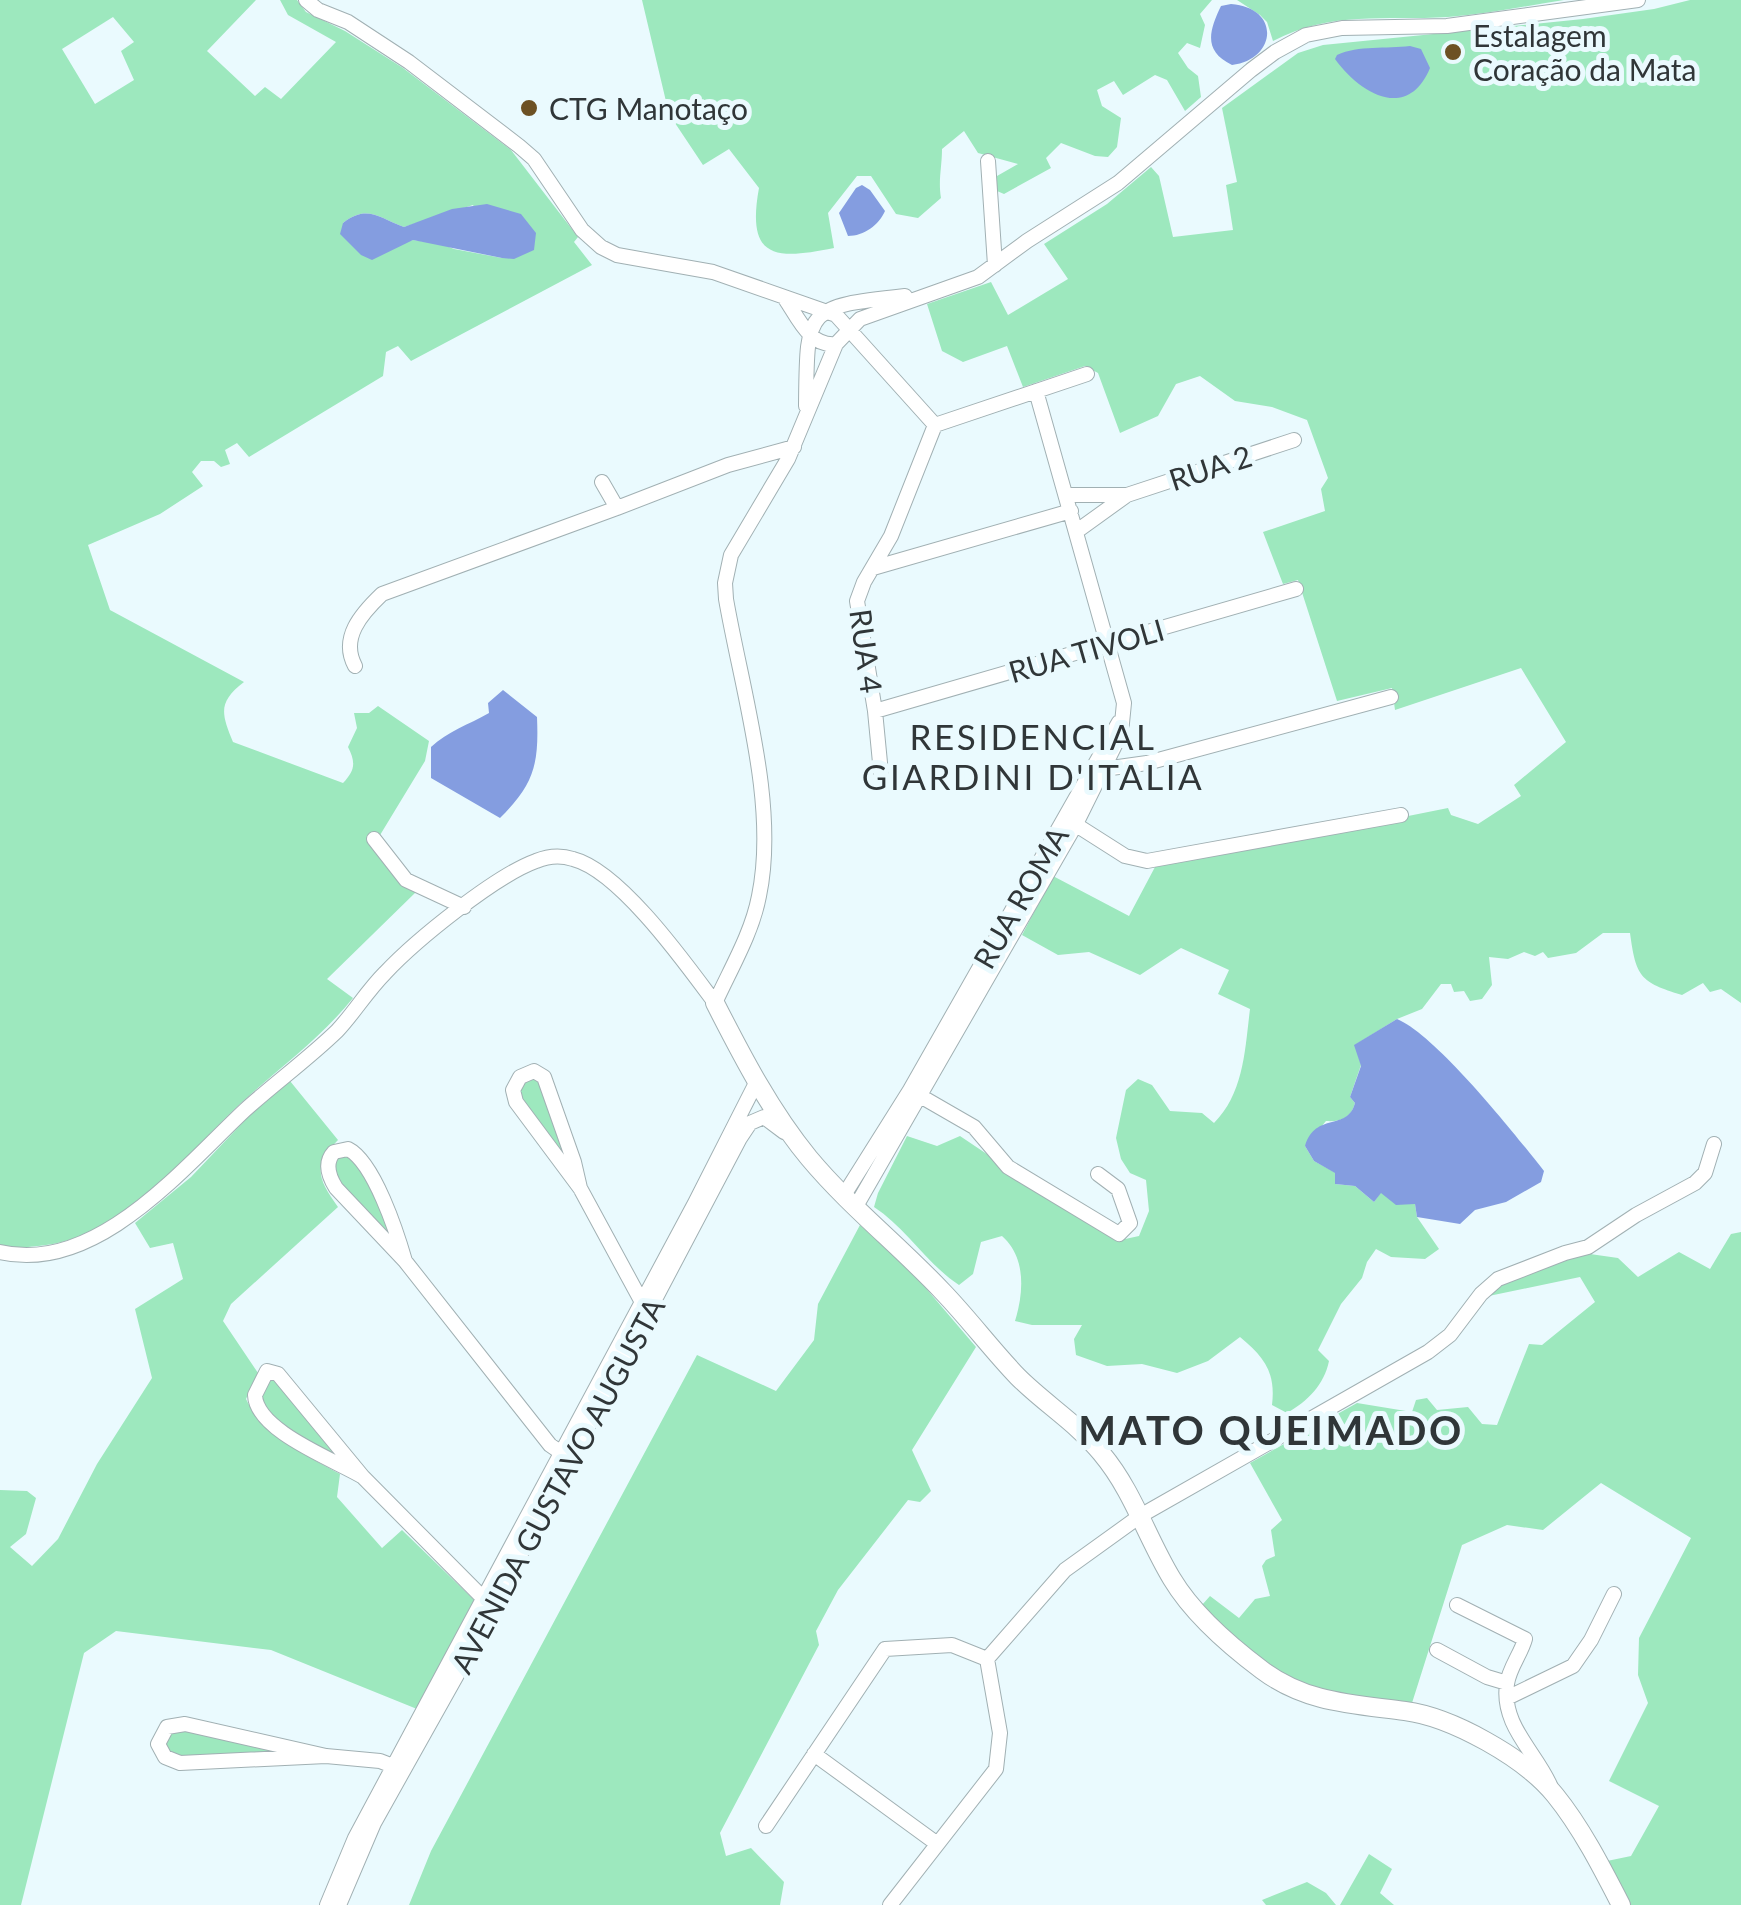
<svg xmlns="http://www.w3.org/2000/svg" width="1741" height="1905" font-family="Lato,sans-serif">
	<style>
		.green { fill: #9de8be; fill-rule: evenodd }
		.water { fill: #849de0 }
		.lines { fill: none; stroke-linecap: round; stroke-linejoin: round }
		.minor-casing { stroke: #a1b0b3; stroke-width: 16 }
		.major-casing { stroke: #a1b0b3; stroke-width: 20 }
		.minor { stroke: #fff; stroke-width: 14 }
		.major { stroke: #fff; stroke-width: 18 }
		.poi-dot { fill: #6d5124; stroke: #eafafe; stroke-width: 4 }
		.labels { text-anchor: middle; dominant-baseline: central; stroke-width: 10; stroke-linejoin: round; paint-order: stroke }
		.poi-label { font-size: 30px; fill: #303638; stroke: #eafafe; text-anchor: start }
		.street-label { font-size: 30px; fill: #303638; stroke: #eafafe }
		.quarter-label { font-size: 35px; letter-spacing: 2.5px; fill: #303638; stroke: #eafafe }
		.district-label { font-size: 40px; font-weight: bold; letter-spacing: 2.5px; fill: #303638; stroke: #eafafe }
	</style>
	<rect width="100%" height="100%" fill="#eafafe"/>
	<!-- green -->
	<path class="green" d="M 0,0 L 256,0 L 207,51 L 255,96 L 265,87 L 281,99 L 336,42 L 288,15 L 280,0 L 297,0 L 306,12 L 345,31 L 403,68 L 511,150 L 578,237 L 574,242 L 592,265 L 411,361 L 398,346 L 386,352 L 383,376 L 249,457 L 237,443 L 225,450 L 230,464 L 221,467 L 214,461 L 201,461 L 192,472 L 203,486 L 160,514 L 88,545 L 110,610 L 244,682 C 218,702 221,713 233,742 L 343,783 C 355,770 356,763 348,747 L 357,728 L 354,713 L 369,713 L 378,706 L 429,741 L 425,761 L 374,845 L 390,870 L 416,892 L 327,979 L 353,998 C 319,1040 280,1067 241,1103 C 181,1159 126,1238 38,1246 C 25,1247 13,1250 0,1246 ZM 113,17 L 134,42 L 121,51 L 134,80 L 95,104 L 62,49 ZM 473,205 L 502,258 L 454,249 L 442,244 L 413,240 L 402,243 L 343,223 C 367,204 379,218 404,227 Z
		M 642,0 L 1212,0 L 1200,14 L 1205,25 L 1200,48 L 1187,43 L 1178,53 L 1188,68 L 1198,76 L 1201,97 L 1185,111 L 1167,80 L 1155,75 L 1123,95 L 1114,81 L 1097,90 L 1102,106 L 1121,118 L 1117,147 L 1108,157 L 1095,156 L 1061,143 L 1046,158 L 1051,168 L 1004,194 L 997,191 L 997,176 L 1018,164 L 978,153 L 964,131 L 942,149 C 942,167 938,180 941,198 L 918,218 L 896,214 L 871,176 L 857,176 L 828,213 L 834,248 C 775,260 746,259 759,188 L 729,149 L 703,165 L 669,114 Z
		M 1237,0 L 1564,0 C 1526,6 1487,14 1448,17 C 1383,21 1333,10 1273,41 L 1267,22 L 1260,15 Z
		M 1690,0 L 1741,0 L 1741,1003 L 1721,989 L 1710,992 L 1703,983 L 1682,995 C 1640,982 1636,977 1630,933 L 1603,933 L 1576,953 L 1548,958 L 1543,952 L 1535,956 L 1524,952 L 1508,959 L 1489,957 L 1492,985 L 1482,999 L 1470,1001 L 1464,991 L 1454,992 L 1451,984 L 1441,984 L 1422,1009 L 1397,1019 L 1355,1045 L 1361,1065 L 1350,1097 L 1355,1103 C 1351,1118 1341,1122 1326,1121 L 1305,1146 L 1314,1161 L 1336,1173 L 1335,1184 L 1355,1186 L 1374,1202 L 1381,1192 L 1415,1204 L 1417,1217 L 1439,1249 L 1425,1259 L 1391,1257 L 1376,1249 L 1367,1262 L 1362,1278 L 1341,1304 L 1318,1350 L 1329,1361 C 1324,1385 1308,1401 1287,1413 L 1272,1405 C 1276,1372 1264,1357 1240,1337 L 1208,1361 L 1177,1373 L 1142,1364 L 1107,1366 L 1076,1355 L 1074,1339 L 1082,1325 L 1032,1325 L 1015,1321 C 1024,1292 1026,1257 1002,1236 L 981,1242 L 973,1274 L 959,1285 C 927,1264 906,1228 874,1207 L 878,1193 L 907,1136 L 937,1146 L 960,1136 L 1116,1241 L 1139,1236 L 1149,1211 L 1146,1180 L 1130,1173 L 1121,1159 L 1116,1138 L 1126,1090 L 1138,1079 L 1152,1085 L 1170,1111 L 1202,1113 L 1214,1123 C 1244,1093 1245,1049 1250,1009 L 1218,994 L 1229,970 L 1181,948 L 1140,975 L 1089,952 L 1058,955 L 1022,935 L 1053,876 L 1129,916 L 1155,867 L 1448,808 L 1451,815 L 1478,824 L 1521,796 L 1514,785 L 1566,742 L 1521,668 L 1395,710 L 1392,688 L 1337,701 L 1298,580 L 1283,584 L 1263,532 L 1325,511 L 1321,489 L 1328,478 L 1307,420 L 1272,407 L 1235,401 L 1200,376 L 1176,384 L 1158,416 L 1120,433 L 1098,373 L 1085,366 L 1023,387 L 1007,346 L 963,362 L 942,351 L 927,304 L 991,282 L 1008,315 L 1068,279 L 1044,244 L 1107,204 L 1151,167 L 1159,176 L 1173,237 L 1233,230 L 1226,185 L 1237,182 L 1222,108 L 1298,53 L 1323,45 L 1583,19 L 1654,9 Z
		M 539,1077 L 572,1171 L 525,1111 L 518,1086 L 521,1081 Z
		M 290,1081 L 338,1140 C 312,1166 318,1179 338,1207 L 231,1304 L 223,1321 L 258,1373 L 246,1399 C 263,1435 306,1455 340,1474 L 337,1497 L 382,1548 L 402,1530 L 474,1600 L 417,1709 L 271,1650 L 116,1631 L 84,1653 L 21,1905 L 0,1905 L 0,1490 L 27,1491 L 36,1498 L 26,1534 L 10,1547 L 32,1566 L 58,1539 L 97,1464 L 152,1378 L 135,1309 L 183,1279 L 173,1243 L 150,1248 L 135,1223 L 191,1177 L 248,1117 Z
		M 344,1152 L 363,1169 L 398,1249 L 334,1179 L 333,1157 Z
		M 860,1225 L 913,1273 L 976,1347 L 912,1450 L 931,1491 L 920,1502 L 908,1500 L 838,1590 L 816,1631 L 819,1645 L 720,1833 L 726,1856 L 751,1848 L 784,1882 L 780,1905 L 409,1905 L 431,1851 L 697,1355 L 776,1391 L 814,1340 L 818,1304 Z
		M 1741,1232 L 1741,1905 L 1631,1905 L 1607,1861 L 1631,1856 L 1659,1806 L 1609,1781 L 1648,1703 L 1638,1675 L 1639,1638 L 1691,1538 L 1601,1483 L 1543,1530 L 1507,1525 L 1462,1545 L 1412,1703 C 1387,1701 1359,1702 1334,1697 C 1280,1685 1240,1642 1202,1605 L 1210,1596 L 1239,1618 L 1255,1599 L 1270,1596 L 1262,1566 L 1266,1560 L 1275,1556 L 1271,1530 L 1282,1520 L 1250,1463 L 1357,1403 L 1412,1412 L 1416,1400 L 1427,1398 L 1437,1410 L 1468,1407 L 1482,1424 L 1497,1425 L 1529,1344 L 1542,1345 L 1595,1302 L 1580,1277 L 1484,1297 L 1491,1287 L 1583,1253 L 1618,1258 L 1638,1277 L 1679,1252 L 1710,1269 L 1731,1234 Z
		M 275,1378 L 343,1460 C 312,1447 274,1428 261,1397 L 266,1380 Z
		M 184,1729 L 299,1754 L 181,1759 L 172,1756 L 164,1747 L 165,1734 Z
		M 1369,1854 L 1392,1869 L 1380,1893 L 1394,1905 L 1340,1905 Z
		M 1307,1882 L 1326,1893 L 1336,1905 L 1266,1905 L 1262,1900 Z"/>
	<!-- water -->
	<path class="water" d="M 1231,4 C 1282,8 1276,60 1232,65 C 1203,51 1209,31 1221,6 Z
		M 1410,46 L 1421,49 L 1430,68 C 1408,121 1361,95 1335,59 L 1337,55 C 1359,45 1386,49 1410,46 Z
		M 862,185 L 870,190 L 885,211 C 879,225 864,236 848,236 L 839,213 L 856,188 Z
		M 487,204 L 521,214 L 536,233 L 534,250 L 514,259 L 502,258 L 413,240 L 372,260 L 361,255 L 340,234 L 343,223 C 367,204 379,218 404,227 L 452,209 Z
		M 503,690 L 537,717 C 539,765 534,784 500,818 L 431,778 L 431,747 C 448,731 468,725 489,713 L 488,703 Z
		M 1397,1019 C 1436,1035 1515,1134 1544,1171 L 1541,1182 L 1506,1202 L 1475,1210 L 1460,1224 L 1417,1217 L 1415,1204 L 1396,1205 L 1381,1193 L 1374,1202 L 1355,1186 L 1335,1184 L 1335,1173 L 1314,1161 L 1305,1146 C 1316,1111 1347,1132 1355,1103 L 1350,1097 L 1361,1066 L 1354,1045 Z"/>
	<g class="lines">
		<defs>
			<path id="minor" d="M 306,0 L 318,10 L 348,22 L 409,62 L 519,146 L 534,159 L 582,230 L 601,247 L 617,255 L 713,272 L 836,315 L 935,425
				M 988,161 L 995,265
				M 786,300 C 798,318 810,347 836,344
				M 806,406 C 807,307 805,307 905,296
				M 935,425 L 1087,374
				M 602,482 L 617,508 L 728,465 L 794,447
				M 1067,495 L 1127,495 L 1294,440
				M 1077,531 L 1127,495
				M 873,568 L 1071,511
				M 355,666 C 340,638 361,614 382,594 L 617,508
				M 875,711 L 1296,589
				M 1097,770 L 1147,763 L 1391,697
				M 881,773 L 875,711 L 857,601 L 864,582 L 891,536 L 935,425
				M 1070,821 L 1125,856 L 1147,861 L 1401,815
				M 374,839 L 406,880 L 464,907
				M 915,1093 L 974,1127 L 1008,1167 L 1119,1234 L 1130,1223 L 1118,1189 L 1098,1174
				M 580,1188 L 574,1162 L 544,1077 L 534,1071 L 520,1077 L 513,1090 L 516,1102 L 580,1188 L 644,1306
				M 844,1195 L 910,1090 L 1119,722
				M 855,1208 L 1076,824 L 1121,733 L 1124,703 L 1036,391
				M 0,1252 C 96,1275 184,1167 245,1110 C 275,1083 308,1059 337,1031 C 354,1013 367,991 385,973 C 416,940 495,876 536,861 C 548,856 561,855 573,859 C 620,871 686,964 715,1003 C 731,968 752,933 759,896 C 778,805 742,691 726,599 L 725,583 L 731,555 L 788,459 L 836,344 L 860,319 L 978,277 L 1027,241 L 1118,183 L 1251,70 L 1275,52 L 1306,35 L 1342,28 L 1447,26 L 1638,0
				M 405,1261 C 397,1233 374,1162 348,1149 L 334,1152 C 324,1163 329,1177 336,1188 L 405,1261 L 550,1445 L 566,1456
				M 267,1371 L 278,1374 L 363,1477 C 335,1460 256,1431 255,1395 Z
				M 363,1477 L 483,1598
				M 1457,1605 L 1525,1639 C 1521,1654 1509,1668 1507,1684 C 1501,1725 1535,1751 1550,1785
				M 1437,1650 L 1487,1677 L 1507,1683
				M 987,1659 L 1065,1570 L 1140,1516 L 1428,1352 L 1450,1335 L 1481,1294 L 1498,1279 L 1565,1253 L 1588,1247 L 1636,1215 L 1695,1183 L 1705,1173 L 1714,1144
				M 1507,1698 L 1573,1666 L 1591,1640 L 1614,1594
				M 814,1754 L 936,1843
				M 326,1756 L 180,1763 L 165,1757 L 158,1744 L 167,1727 L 185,1724 L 326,1756 L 380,1761 L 398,1768
				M 766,1826 L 885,1649 L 952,1645 L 987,1659 L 1000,1733 L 996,1769 L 890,1905
				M 327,1905 L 355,1838 L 695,1203 L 757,1081
				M 339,1905 L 374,1823 L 458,1673 L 740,1138 L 750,1123 L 764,1117 L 784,1132"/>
			<path id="major" d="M 715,1003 C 742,1056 771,1112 809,1158 C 850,1207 900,1246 943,1292 C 969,1319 992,1350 1018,1377 C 1045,1404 1078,1424 1102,1454 C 1133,1491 1147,1538 1172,1579 C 1193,1614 1230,1646 1262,1670 C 1306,1703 1353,1704 1405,1711 C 1452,1717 1525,1758 1555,1795 C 1581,1827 1602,1868 1621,1905"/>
		</defs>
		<!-- minor casing -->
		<use href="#minor" class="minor-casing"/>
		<!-- major casing -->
		<use href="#major" class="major-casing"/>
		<!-- minor -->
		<use href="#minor" class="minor"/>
		<!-- major -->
		<use href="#major" class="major"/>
	</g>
	<!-- markers -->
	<g class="poi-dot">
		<circle cx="1453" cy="52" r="10"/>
		<circle cx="529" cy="108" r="10"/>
	</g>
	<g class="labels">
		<!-- poi labels -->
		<g class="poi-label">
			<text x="1473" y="35">Estalagem<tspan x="1473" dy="34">Coração da Mata</tspan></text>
			<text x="549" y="108">CTG Manotaço</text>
		</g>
		<!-- street labels -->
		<g class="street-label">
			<text transform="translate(1210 467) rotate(-18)">RUA 2</text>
			<text transform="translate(1086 650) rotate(-16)">RUA TIVOLI</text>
			<text transform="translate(867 651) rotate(82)">RUA 4</text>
			<text transform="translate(1020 897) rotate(-60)">RUA ROMA</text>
			<text transform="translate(557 1485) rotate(-62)">AVENIDA GUSTAVO AUGUSTA</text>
		</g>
		<!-- quarter labels -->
		<g class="quarter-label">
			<text x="1033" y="736">RESIDENCIAL<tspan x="1033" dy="40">GIARDINI D'ITALIA</tspan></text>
		</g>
		<!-- district labels -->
		<g class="district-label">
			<text x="1271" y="1430">MATO QUEIMADO</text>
		</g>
	</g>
</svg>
